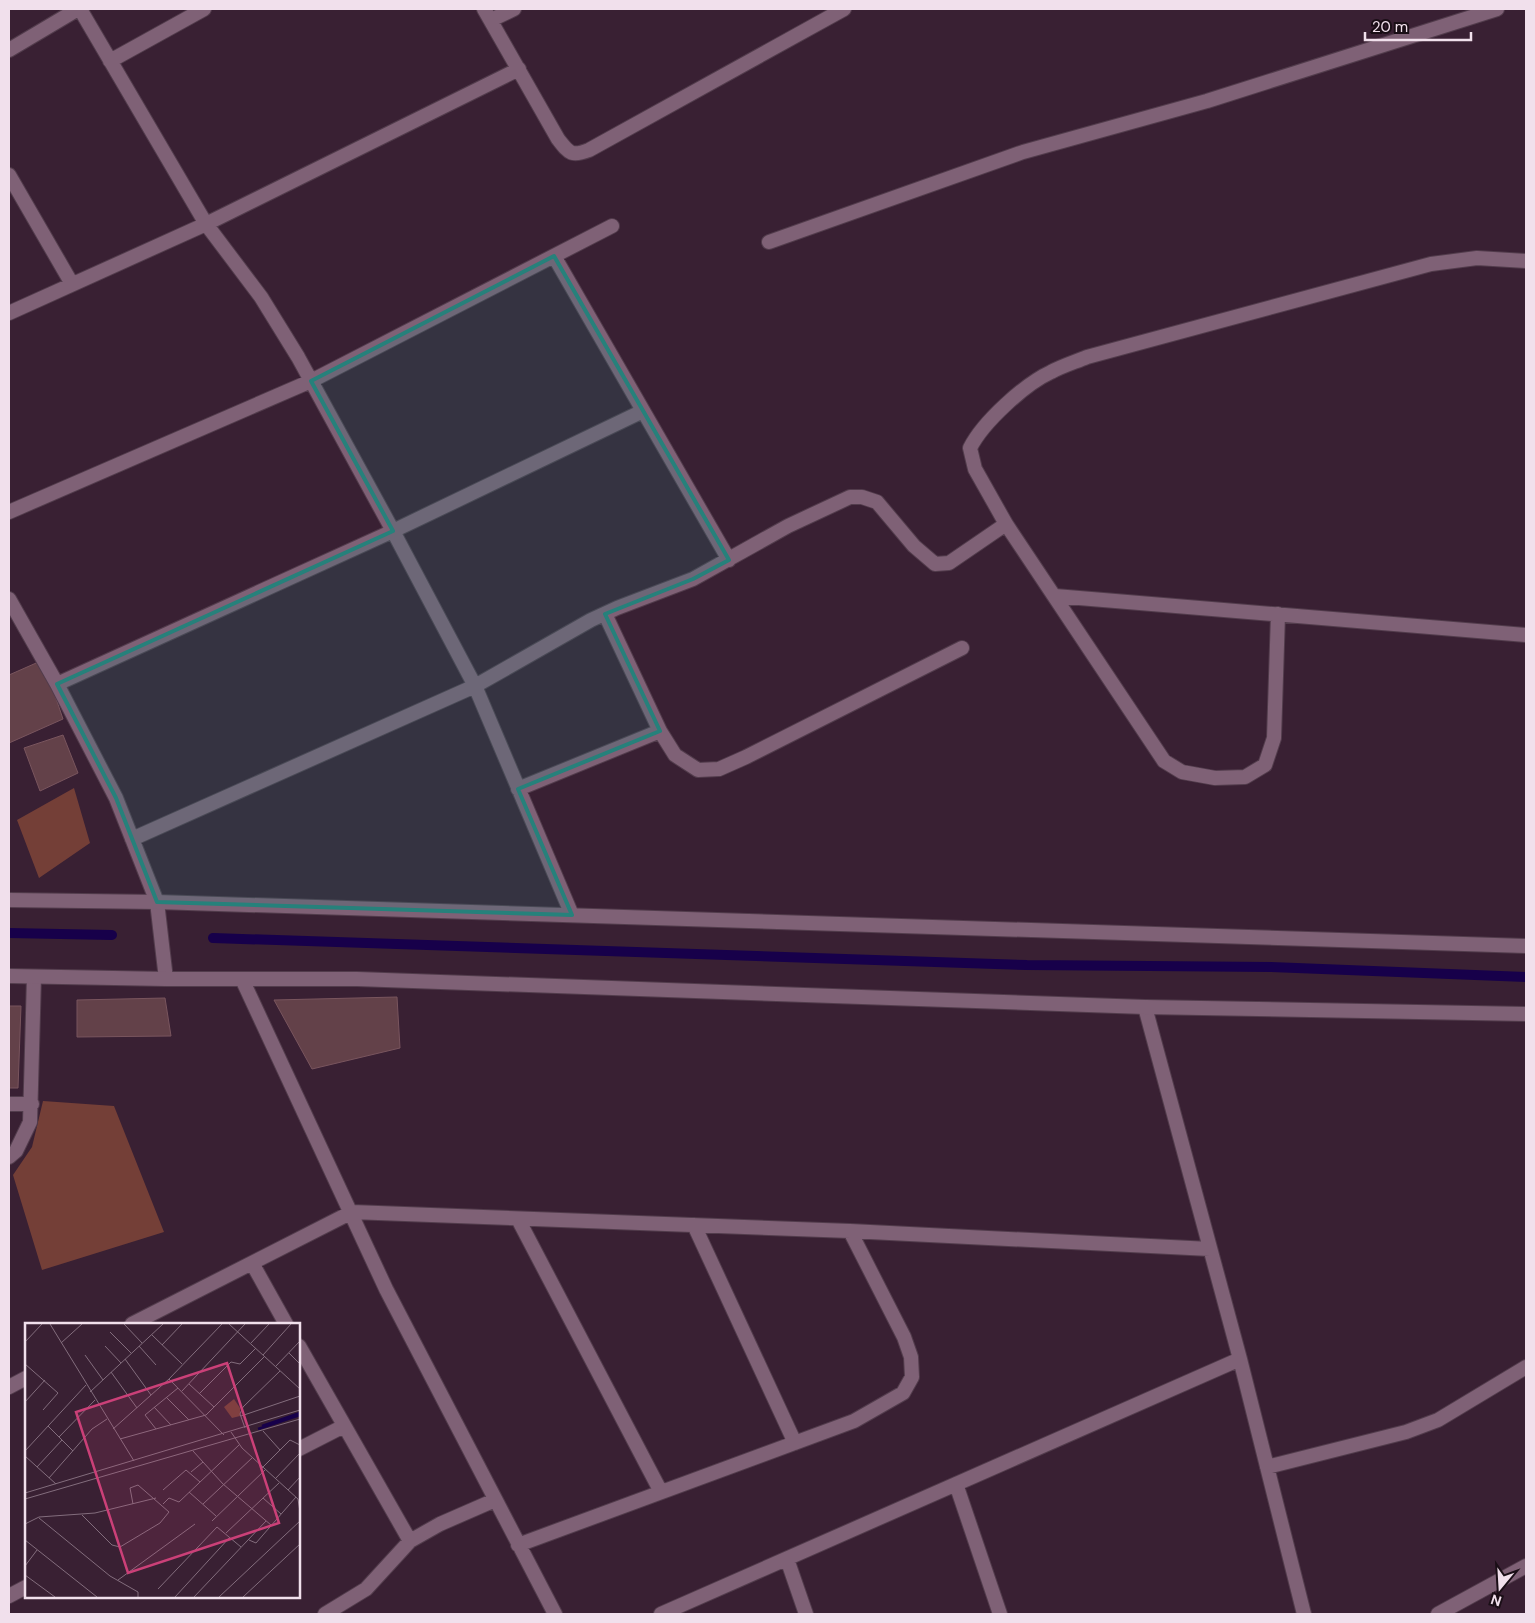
<svg xmlns="http://www.w3.org/2000/svg" width="1535" height="1623" font-family="'DM Sans',sans-serif">
	<style>
		.green { fill: #743f37 }
		.lines { fill: none; stroke-linecap: round; stroke-linejoin: round }
		.stream { stroke: #17004a; stroke-width: 10 }
		.building { fill: #634149; stroke: #79555e }
		.minor-casing { stroke: #523c4c; stroke-width: 16 }
		.tertiary-casing { stroke: #523c4c; stroke-width: 16 }
		.minor { stroke: #7f6176; stroke-width: 14 }
		.tertiary { stroke: #7f6176; stroke-width: 14 }
		.marked { fill: #26817b; fill-opacity: 0.2; stroke: #26817b; stroke-width: 4; stroke-linejoin: round }
		.inset-river { fill: none; stroke: #17004a; stroke-width: 2.5 }
		.inset-road { fill: none; stroke: #836d7d; stroke-width: 1 }
		.view { fill: #cb4078; fill-opacity: 0.15; stroke: #cb4078; stroke-width: 2.5 }
		.inset-edge { fill: none; stroke: #f1e0ec; stroke-width: 2.5 }
	</style>
	<rect width="100%" height="100%" fill="#392033"/>
	<!-- green -->
	<path class="green" d="M 74,788 L 90,843 L 39,878 L 17,820 Z
		M 43,1101 L 114,1106 L 164,1232 L 42,1270 L 13,1175 L 32,1147 Z"/>
	<g class="lines">
		<!-- stream -->
		<path class="stream" d="M 9,933 L 112,935
			M 213,938 L 1027,965 L 1271,967 L 1526,977"/>
	</g>
	<!-- building -->
	<path class="building" d="M 43,660 L 63,719 L 9,743 L 9,675 Z
		M 63,735 L 78,773 L 40,791 L 24,748 Z
		M 397,997 L 400,1048 L 312,1069 L 274,1000 Z
		M 165,998 L 171,1036 L 77,1037 L 77,1000 Z
		M 9,1006 L 21,1006 L 18,1088 L 9,1088 Z"/>
	<g class="lines">
		<defs>
			<path id="minor" d="M 80,9 L 206,224 L 261,297 L 298,357 L 393,531 L 475,686 L 572,915
				M 484,9 L 558,139 C 569,153 571,157 589,150 L 844,9
				M 491,20 L 514,9
				M 9,50 L 78,9
				M 110,61 L 204,9
				M 9,175 L 72,284
				M 769,242 L 1023,152 L 1207,101 L 1497,9
				M 554,256 L 729,560
				M 9,313 L 206,224 L 519,69
				M 9,512 L 311,381 L 612,226
				M 1055,596 L 1526,635
				M 9,599 L 57,684 L 116,798 L 157,902 L 166,979
				M 605,614 L 660,731 L 675,755 L 698,770 L 719,769 L 746,757 L 962,648
				M 1278,614 L 1274,738 L 1265,765 L 1245,777 L 1215,778 L 1182,772 L 1164,761 L 1006,524 L 975,469 L 970,448 C 983,422 1025,384 1051,372 C 1062,366 1075,362 1087,357 L 1431,264 L 1477,258 L 1526,261
				M 57,684 L 393,531 L 643,411
				M 518,789 L 660,731
				M 132,839 L 475,686 L 591,620 L 617,608 L 693,579 L 788,526 L 850,497 L 862,497 L 877,502 L 914,546 L 935,564 L 949,563 L 1006,524
				M 242,979 L 386,1289 L 555,1614
				M 1145,1007 L 1240,1359 L 1304,1614
				M 9,1104 L 32,1104
				M 9,1157 L 16,1151 L 30,1122 L 34,977
				M 518,1219 L 661,1492
				M 694,1225 L 795,1443
				M 252,1263 L 286,1324
				M 132,1324 L 352,1212 L 850,1231 L 1210,1249
				M 299,1346 L 410,1541
				M 9,1387 L 26,1378
				M 299,1449 L 344,1426
				M 1267,1467 L 1406,1432 L 1438,1420 L 1526,1367
				M 956,1484 L 1000,1614
				M 518,1545 L 854,1421 L 903,1393 L 912,1377 L 911,1357 L 904,1337 L 850,1231
				M 787,1559 L 806,1614
				M 9,1596 L 26,1587
				M 325,1614 L 366,1589 L 410,1541 L 440,1524 L 495,1500
				M 661,1614 L 1240,1359
				M 1438,1614 L 1526,1566"/>
			<path id="tertiary" d="M 9,900 L 157,902 L 1526,946
				M 9,976 L 166,979 L 357,979 L 1145,1007 L 1526,1014"/>
		</defs>
		<!-- minor casing -->
		<use href="#minor" class="minor-casing"/>
		<!-- tertiary casing -->
		<use href="#tertiary" class="tertiary-casing"/>
		<!-- minor -->
		<use href="#minor" class="minor"/>
		<!-- tertiary -->
		<use href="#tertiary" class="tertiary"/>
	</g>
	<!-- marked area -->
	<path class="marked" d="M 554,256 L 729,560 L 693,579 L 605,614 L 660,731 L 518,789 L 572,915 L 157,902 L 116,798 L 57,684 L 393,531 L 311,381 Z"/>
	<!-- overview -->
	<g transform="translate(25 1323)">
		<rect width="275" height="275" fill="#392033"/>
		<path d="M 209,76 L 215,85 L 215,93 L 207,95 L 199,84 Z" fill="#743f37"/>
		<path class="inset-river" d="M 237,103 L 275,90M 233,106 L 275,92"/>
		<path class="inset-road" d="M 25,1 L 109,138M 99,1 L 117,20M 204,1 L 275,66M 85,9 L 106,30M 127,12 L 157,41M 0,19 L 17,1M 36,20 L 57,1M 226,20 L 244,1M 137,22 L 157,1M 80,23 L 96,40M 114,23 L 131,42M 264,30 L 275,41M 60,32 L 78,57M 238,32 L 266,1M 100,36 L 126,72M 0,41 L 33,70 L 18,87M 251,43 L 275,18M 86,49 L 112,85M 144,56 L 199,112M 164,61 L 189,84M 157,68 L 220,1M 65,69 L 138,1M 174,71 L 206,39 L 215,41 L 231,25M 141,74 L 164,97M 0,79 L 20,57M 129,84 L 146,102M 216,93 L 275,73M 23,103 L 48,128M 220,105 L 215,91 L 218,84 L 255,48M 88,106 L 144,56 L 197,1M 131,106 L 120,92 L 153,65M 238,108 L 255,127M 206,109 L 217,125 L 273,176 L 275,189M 34,114 L 70,77M 95,116 L 181,92 L 240,33M 0,128 L 61,62M 168,128 L 198,161 L 246,202M 0,133 L 31,161M 12,144 L 37,117M 237,145 L 265,117 L 275,122M 166,149 L 178,139M 24,155 L 67,106 L 82,96M 250,156 L 275,130M 138,167 L 161,147 L 175,159M 263,167 L 275,154M 164,169 L 191,193M 0,170 L 275,87M 238,175 L 256,191M 0,176 L 275,96M 138,181 L 144,175 L 154,179 L 214,122M 178,181 L 227,135M 57,192 L 87,222 L 95,224 L 135,200 L 144,189 L 113,162 L 105,165 L 108,181M 14,195 L 85,253 L 113,269 L 113,274M 187,198 L 240,147M 0,201 L 14,194 L 70,190 L 131,175M 201,210 L 254,160M 0,217 L 72,274M 224,217 L 231,220 L 271,174M 0,243 L 12,227M 0,252 L 30,274M 93,257 L 170,201M 133,266 L 192,204 L 216,224M 150,274 L 205,214M 169,274 L 241,198M 194,274 L 275,198M 218,274 L 275,221"/>
		<path class="view" d="M 202,40 L 254,200 L 103,250 L 51,89 Z"/>
		<rect width="275" height="275" class="inset-edge"/>
	</g>
	<!-- border -->
	<rect width="1535" height="1623" fill="none" stroke="#f1e0ec" stroke-width="20"/>
	<!-- north arrow -->
	<g transform="translate(1500 1588) rotate(198)" stroke="#1a0e16" stroke-width="4" paint-order="stroke">
	<path d="M0-4L9 19L0 12L-9 19Z" fill="#f1e0ec"/>
	<text y="-8" font-size="14" font-weight="bold" text-anchor="middle" fill="#f1e0ec">N</text>
	</g>
	<!-- scale -->
	<path d="M1365 32v8h106v-8" fill="none" stroke="#f1e0ec" stroke-width="2.5"/>
	<text x="1372" y="32" font-size="15" fill="#f1e0ec" stroke="#1a0e16" stroke-width="4" paint-order="stroke">20 m</text>
</svg>
